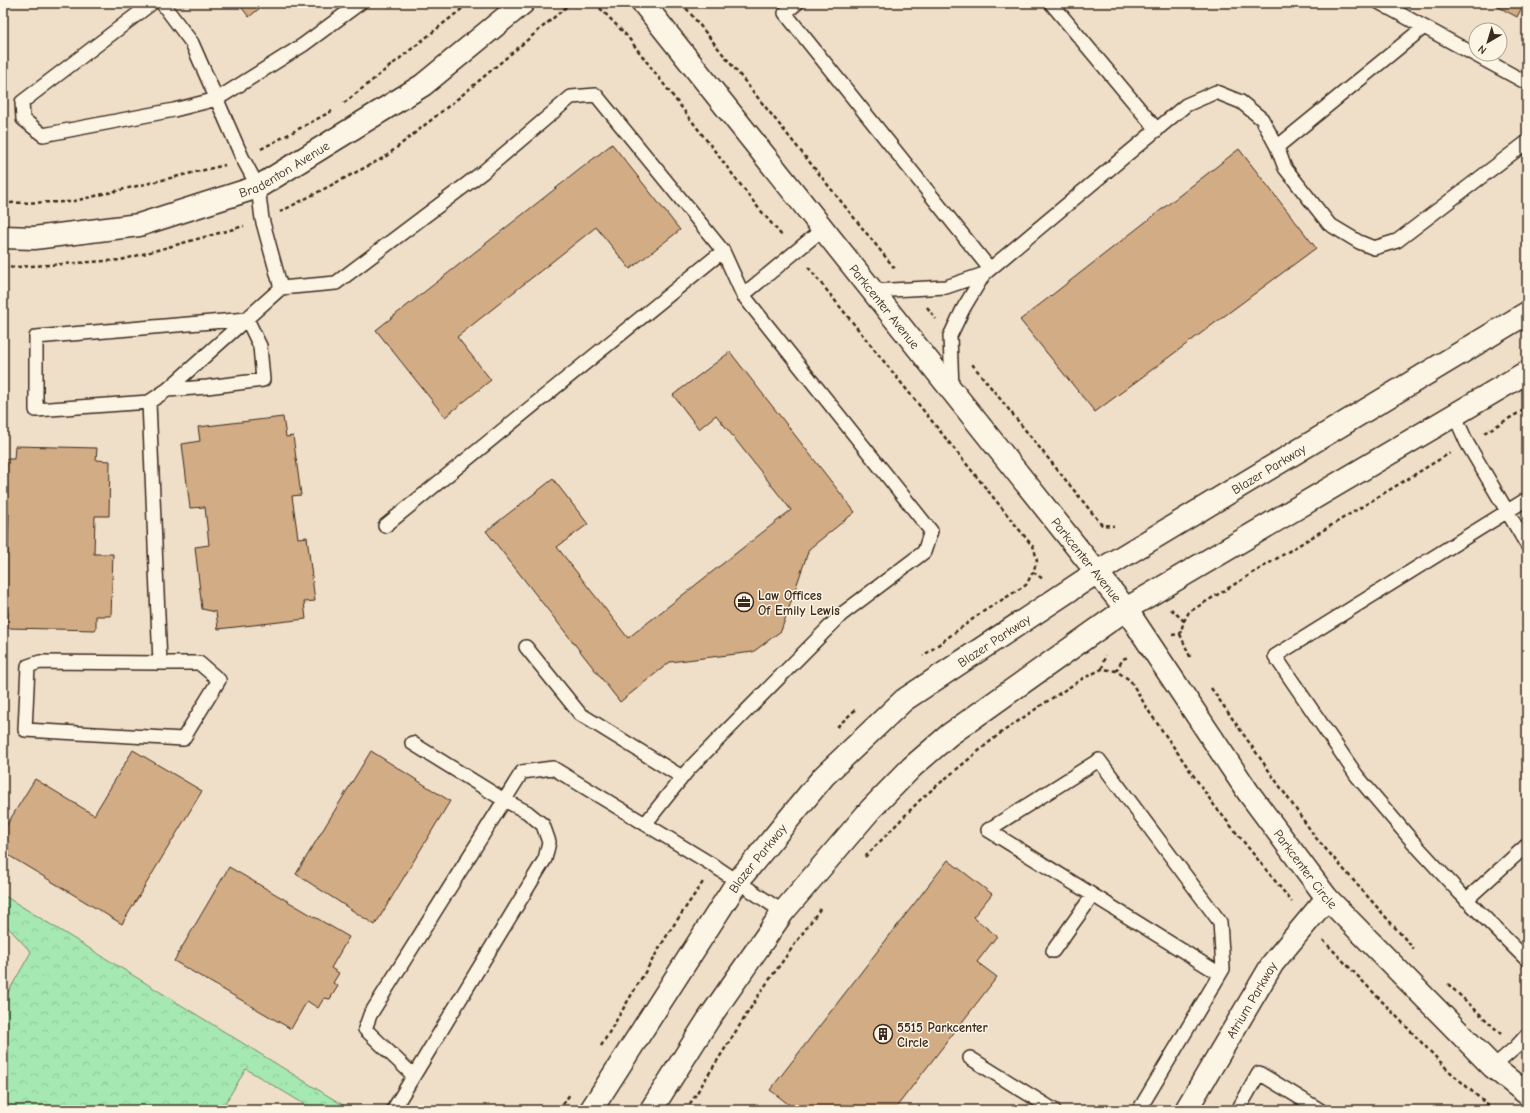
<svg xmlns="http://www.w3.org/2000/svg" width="1530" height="1113" font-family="'Comic Neue',sans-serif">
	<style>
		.built { fill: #efdfc8; fill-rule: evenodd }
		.forest { fill: url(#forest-crowns); stroke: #708968 }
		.building { fill: #d2ac84; stroke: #3b2a1e }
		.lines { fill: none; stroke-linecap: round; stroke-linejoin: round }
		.service-casing { stroke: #3b2a1e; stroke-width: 16 }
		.minor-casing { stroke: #3b2a1e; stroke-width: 25 }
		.tertiary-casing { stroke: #3b2a1e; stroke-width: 25 }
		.path { stroke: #3b2a1e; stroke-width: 2.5; stroke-dasharray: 4 3; stroke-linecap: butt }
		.service { stroke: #fcf5e5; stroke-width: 13 }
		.minor { stroke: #fcf5e5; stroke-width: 22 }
		.tertiary { stroke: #fcf5e5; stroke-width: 22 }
		.labels { text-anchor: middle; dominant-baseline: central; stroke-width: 3; stroke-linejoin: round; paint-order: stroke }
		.street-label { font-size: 13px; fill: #3b2a1e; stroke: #fcf5e5 }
		.poi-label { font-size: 13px; font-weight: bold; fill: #3b2a1e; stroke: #fcf5e5; text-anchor: start }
	</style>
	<defs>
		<pattern id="forest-crowns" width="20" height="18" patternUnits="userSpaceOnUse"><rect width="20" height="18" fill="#a5e8b2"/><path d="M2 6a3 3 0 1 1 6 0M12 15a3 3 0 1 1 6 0" fill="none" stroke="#8fc799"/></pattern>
	</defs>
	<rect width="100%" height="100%" fill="#fcf5e5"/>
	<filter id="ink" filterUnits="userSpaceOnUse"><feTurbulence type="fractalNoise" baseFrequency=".025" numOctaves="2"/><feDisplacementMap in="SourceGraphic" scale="8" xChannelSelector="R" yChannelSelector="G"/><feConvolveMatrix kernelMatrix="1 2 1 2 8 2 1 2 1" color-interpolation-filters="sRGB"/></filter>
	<g filter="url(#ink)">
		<!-- built -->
		<path class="built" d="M 3,3 L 1527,3 L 1527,1110 L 351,1110 L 3,895 ZM 1476,30 L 1500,30 L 1500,54 L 1476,54 Z
			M 3,922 L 32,952 L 3,1001 Z
			M 245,1069 L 314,1110 L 221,1110 Z"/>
		<!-- forest -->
		<path class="forest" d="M 3,895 L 351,1110 L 314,1110 L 246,1069 L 221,1110 L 3,1110 L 3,1001 L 31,952 L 3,922 Z"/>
		<!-- building -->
		<path class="building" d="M 238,3 L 266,3 L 249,17 Z
			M 1491,3 L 1524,3 L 1517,17 Z
			M 612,144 L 680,230 L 630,269 L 596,227 L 457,337 L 491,380 L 445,417 L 376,330 Z
			M 1239,149 L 1316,248 L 1095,412 L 1020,320 Z
			M 730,352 L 855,512 L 809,549 L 781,631 L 753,652 L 670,662 L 620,702 L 486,531 L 553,479 L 588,524 L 557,547 L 628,638 L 791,510 L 716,415 L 699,429 L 673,395 Z
			M 283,417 L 286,437 L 293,436 L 301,495 L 292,496 L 298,538 L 307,537 L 315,601 L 304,602 L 306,619 L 218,629 L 216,612 L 202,609 L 195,547 L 209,545 L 205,507 L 190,508 L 182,444 L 200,441 L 198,427 Z
			M 15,446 L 97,448 L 96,460 L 110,461 L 109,516 L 95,516 L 94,554 L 113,554 L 111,616 L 96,616 L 96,630 L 8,628 L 8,612 L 3,610 L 3,553 L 8,554 L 9,514 L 4,514 L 5,459 L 14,459 Z
			M 133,750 L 202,791 L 122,924 L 3,852 L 3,831 L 35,779 L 94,815 Z
			M 371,751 L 450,801 L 375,925 L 296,874 Z
			M 948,860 L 992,894 L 973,917 L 997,936 L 977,962 L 997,977 L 894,1110 L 796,1110 L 770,1090 Z
			M 229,867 L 349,937 L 331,968 L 339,973 L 333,983 L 338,986 L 330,999 L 324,998 L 318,1008 L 307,1001 L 291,1029 L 174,961 Z"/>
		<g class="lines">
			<defs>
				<path id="service" d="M 152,3 L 22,102 L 23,119 L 43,135 L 174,110 L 217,99 L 303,45 L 360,3
					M 162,3 L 192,43 L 242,157 L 258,187 L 262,219 L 281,288
					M 797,3 L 785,13 L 990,269
					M 1051,3 L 1157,130
					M 1380,3 L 1527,83
					M 1277,147 L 1424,27
					M 873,291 L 946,287 L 984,274
					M 952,389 L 950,336 L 963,309 L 984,274 L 1186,105 L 1216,92 L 1241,102 L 1262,119 L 1277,147 L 1285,168 L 1329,224 L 1359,242 L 1374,248 L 1397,241 L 1527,142
					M 149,402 L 36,410 L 36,337 L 247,319 L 260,346 L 263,380 L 207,387 L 167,390
					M 1454,414 L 1467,443 L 1527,545
					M 1527,499 L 1275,656 L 1357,776 L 1413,842 L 1460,893 L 1527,960
					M 385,526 L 723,251
					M 526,647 L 580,714 L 682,777
					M 160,663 L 199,663 L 219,680 L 183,739 L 25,730 L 28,666 L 40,662 L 160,663 L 149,402 L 167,390 L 281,288 L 336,283 L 483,172 L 571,97 L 596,95 L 723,251 L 743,295
					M 645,824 L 688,770 L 842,614 L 924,552 L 931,531 L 743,295 L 823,229
					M 1466,900 L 1527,845
					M 1053,951 L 1093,895
					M 970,1058 L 1054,1110
					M 1493,1067 L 1516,1047 L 1527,1035
					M 413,1075 L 365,1029 L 370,1015 L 522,772 L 553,768 L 716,867 L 783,912
					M 393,1110 L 545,859 L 549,842 L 543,825 L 527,812 L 504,800 L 412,743
					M 1139,1110 L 1223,969 L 1220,922 L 1099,760 L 988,830 L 1220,974
					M 1238,1110 L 1259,1073 L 1320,1110"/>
				<g id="minor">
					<path id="s1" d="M 1126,609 L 1248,792 L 1327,898 L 1493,1067 L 1527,1094"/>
					<path id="s2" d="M 1186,1110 L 1273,963 L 1327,898"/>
				</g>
				<g id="tertiary">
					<path id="s3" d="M 643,3 L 1126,609"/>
					<path id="s4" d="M 3,237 L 34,238 L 139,225 L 258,187 L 423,85 L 523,3"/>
					<path id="s5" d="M 591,1110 L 738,881 L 824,776 L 904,700 L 1097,572 L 1527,313"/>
					<path d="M 651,1110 L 708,1020 L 783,912 L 871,809 L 912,767 L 949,735 L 1126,609 L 1527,372"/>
				</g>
			</defs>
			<!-- service casing -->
			<use href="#service" class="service-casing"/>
			<!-- minor casing -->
			<use href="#minor" class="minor-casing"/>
			<!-- tertiary casing -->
			<use href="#tertiary" class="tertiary-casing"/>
			<!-- path -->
			<path class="path" d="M 595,3 L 627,36 L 756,205 L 783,237
				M 682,3 L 896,270
				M 344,103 L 469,3
				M 261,149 L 332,111
				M 3,203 L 70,202 L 225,165
				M 280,212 L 385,157 L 461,96 L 571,3 L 573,3
				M 808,267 L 1034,548 L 1037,561 L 1033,572 L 1026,585 L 981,613 L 923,656
				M 3,268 L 121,260 L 230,230 L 244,226
				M 927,307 L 936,319
				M 972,364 L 1102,525 L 1114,526
				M 1484,433 L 1527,408
				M 1033,572 L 1043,579
				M 1171,609 L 1184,621
				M 1180,634 L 1191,659
				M 1172,635 L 1180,634 L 1184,621 L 1189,612 L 1450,453
				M 1102,669 L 1105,655
				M 1116,671 L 1123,659 L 1128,657
				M 1211,688 L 1316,838 L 1414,949
				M 837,727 L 855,710
				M 865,857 L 922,798 L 998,735 L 1043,704 L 1082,679 L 1102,669 L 1116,671 L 1130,680 L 1150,713 L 1214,805 L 1292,902
				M 1323,940 L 1448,1070 L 1493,1110
				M 1448,984 L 1501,1034
				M 601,1046 L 669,932 L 703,882
				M 559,1110 L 570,1094
				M 686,1110 L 762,990 L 820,909"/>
			<!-- service -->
			<use href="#service" class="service"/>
			<!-- minor -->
			<use href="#minor" class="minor"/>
			<!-- tertiary -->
			<use href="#tertiary" class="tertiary"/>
		</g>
	</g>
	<!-- icons -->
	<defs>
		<symbol id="office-ring" viewBox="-11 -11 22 22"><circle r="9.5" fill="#fcf5e5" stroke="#3b2a1e" stroke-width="1.5"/><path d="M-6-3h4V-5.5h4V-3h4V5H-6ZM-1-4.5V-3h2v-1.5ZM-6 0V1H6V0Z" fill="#3b2a1e"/></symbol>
		<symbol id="building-ring" viewBox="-11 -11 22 22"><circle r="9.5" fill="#fcf5e5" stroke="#3b2a1e" stroke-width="1.5"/><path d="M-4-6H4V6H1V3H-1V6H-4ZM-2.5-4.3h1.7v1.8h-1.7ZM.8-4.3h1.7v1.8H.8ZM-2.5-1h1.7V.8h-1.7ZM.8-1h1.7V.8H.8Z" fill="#3b2a1e"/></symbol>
	</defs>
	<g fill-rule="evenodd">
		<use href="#office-ring" x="733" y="591" width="22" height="22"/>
		<use href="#building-ring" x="872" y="1023" width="22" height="22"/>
	</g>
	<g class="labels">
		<!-- street labels -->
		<g class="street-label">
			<text stroke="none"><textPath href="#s4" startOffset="293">Bradenton Avenue</textPath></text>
			<text stroke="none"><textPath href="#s3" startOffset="388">Parkcenter Avenue</textPath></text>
			<text stroke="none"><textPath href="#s5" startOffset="950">Blazer Parkway</textPath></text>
			<text stroke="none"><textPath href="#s3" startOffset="712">Parkcenter Avenue</textPath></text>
			<text stroke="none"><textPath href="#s5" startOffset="626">Blazer Parkway</textPath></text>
			<text stroke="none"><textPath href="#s5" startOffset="302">Blazer Parkway</textPath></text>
			<text stroke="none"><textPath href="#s1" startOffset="316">Parkcenter Circle</textPath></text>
			<text stroke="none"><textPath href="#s2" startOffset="128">Atrium Parkway</textPath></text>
		</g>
		<!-- poi labels -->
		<g class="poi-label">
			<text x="758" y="595">Law Offices<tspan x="758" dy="15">Of Emily Lewis</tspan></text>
			<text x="897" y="1027">5515 Parkcenter<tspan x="897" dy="15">Circle</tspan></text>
		</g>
	</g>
	<!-- margin -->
	<rect width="1530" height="1113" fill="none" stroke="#fcf5e5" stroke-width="16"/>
	<rect x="8" y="8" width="1514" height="1097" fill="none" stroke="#3b2a1e" stroke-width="1.5" filter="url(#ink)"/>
	<!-- north arrow -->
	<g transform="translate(1488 42) rotate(218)"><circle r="19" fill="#fcf5e5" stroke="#afa495"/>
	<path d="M0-3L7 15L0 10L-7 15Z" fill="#3b2a1e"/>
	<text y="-6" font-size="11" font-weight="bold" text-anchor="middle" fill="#3b2a1e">N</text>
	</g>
</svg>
